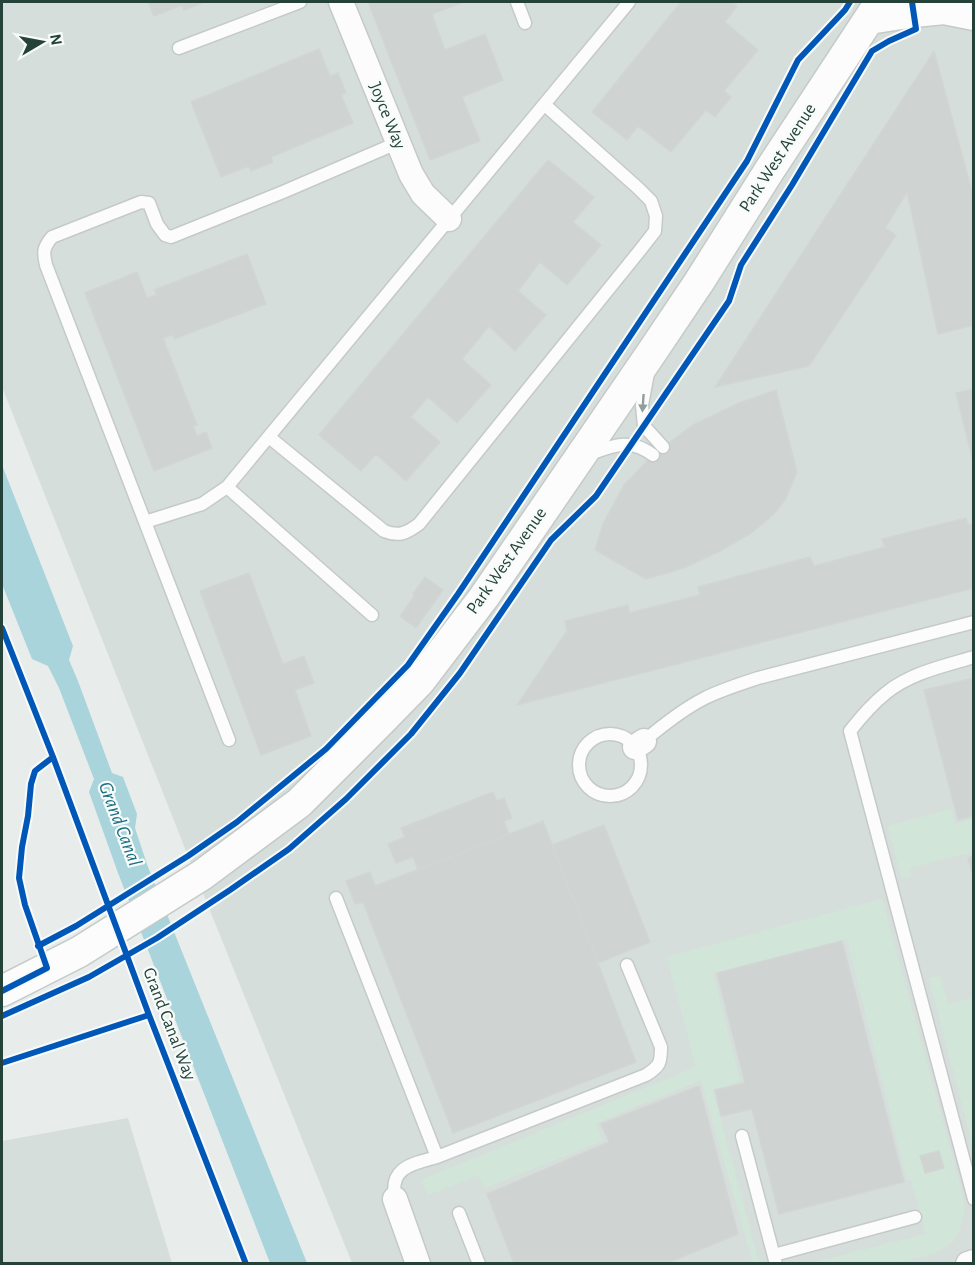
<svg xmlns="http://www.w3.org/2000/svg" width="975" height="1265" font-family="'Alegreya Sans',sans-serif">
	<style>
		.built { fill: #d6dedb }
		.green { fill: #d1e6d8 }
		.water { fill: #a9d4db }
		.building { fill: #cfd4d2; stroke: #d1d6d4; stroke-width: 1.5 }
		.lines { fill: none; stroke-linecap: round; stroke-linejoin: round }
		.service-casing { stroke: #c5cac8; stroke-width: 15 }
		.minor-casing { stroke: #c5cac8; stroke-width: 27 }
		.tertiary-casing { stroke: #c5cac8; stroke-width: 33 }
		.service { stroke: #fcfcfc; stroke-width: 12 }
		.minor { stroke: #fcfcfc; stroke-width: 24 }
		.tertiary { stroke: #fcfcfc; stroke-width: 30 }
		.cycleway-casing { stroke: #f7fbf9; stroke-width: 10 }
		.cycleway { stroke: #0057b8; stroke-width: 6 }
		.oneway { fill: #909f9b }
		.labels { text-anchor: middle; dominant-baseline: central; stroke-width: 4.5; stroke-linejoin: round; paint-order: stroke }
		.street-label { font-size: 18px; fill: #24423a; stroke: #f7fbf9 }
		.water-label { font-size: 20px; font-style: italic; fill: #1c6f80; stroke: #f7fbf9 }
	</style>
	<rect width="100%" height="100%" fill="#e8edeb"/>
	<!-- built -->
	<path class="built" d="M 2,2 L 973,2 L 973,1263 L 352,1263 L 188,856 L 2,387 Z
		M 128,1118 L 172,1263 L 2,1263 L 2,1141 Z"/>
	<!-- green -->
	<path class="green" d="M 951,809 L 955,824 L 973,819 L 973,852 L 910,868 L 911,876 L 902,879 L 888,826 Z
		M 882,899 L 962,1192 L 965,1209 L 960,1229 L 953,1242 L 934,1254 L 895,1263 L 811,1263 L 926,1234 L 911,1180 L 907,1180 L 847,939 L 713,973 L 740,1081 L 713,1090 L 759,1263 L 753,1263 L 701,1080 L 596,1123 L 602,1141 L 485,1188 L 479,1175 L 428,1195 L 421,1180 L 696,1067 L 667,957 Z
		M 940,976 L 948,1004 L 973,998 L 973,1147 L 929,978 Z"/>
	<!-- water -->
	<path class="water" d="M 2,465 L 73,646 L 69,660 L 78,681 L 112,773 L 123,777 L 137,814 L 135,828 L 148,867 L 307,1263 L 270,1263 L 118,873 L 89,792 L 94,779 L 59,688 L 48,666 L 32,659 L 2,584 Z"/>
	<!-- building -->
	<path class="building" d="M 148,2 L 205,2 L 184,10 L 182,5 L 154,16 Z
		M 368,2 L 464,2 L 432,14 L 445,50 L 485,34 L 503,80 L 462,97 L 480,141 L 430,160 Z
		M 681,2 L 731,2 L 737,6 L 725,22 L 758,50 L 724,91 L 731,97 L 715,117 L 706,110 L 671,152 L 638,126 L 627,140 L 592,112 Z
		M 319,49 L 330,76 L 338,73 L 346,93 L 341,95 L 353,123 L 271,157 L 273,162 L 251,171 L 249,166 L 221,177 L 191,102 Z
		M 934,51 L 974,199 L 974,325 L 938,334 L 907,192 L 885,228 L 896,235 L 809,366 L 715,387 Z
		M 548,160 L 594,197 L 573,222 L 601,245 L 567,285 L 540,262 L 518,291 L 546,315 L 515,351 L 489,326 L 462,359 L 491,385 L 457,423 L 428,397 L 411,417 L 440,442 L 406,481 L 376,454 L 361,471 L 319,435 Z
		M 247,254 L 266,304 L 174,339 L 173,334 L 163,338 L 197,425 L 193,426 L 197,436 L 206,432 L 212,448 L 154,471 L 85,293 L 137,272 L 147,298 L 157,295 L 154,290 Z
		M 974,389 L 974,465 L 956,393 Z
		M 776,390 L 797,472 L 785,500 L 773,515 L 750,534 L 720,551 L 684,568 L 646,579 L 595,550 L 603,524 L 624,485 L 653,455 L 693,425 L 739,403 Z
		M 966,518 L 968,525 L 974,523 L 974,588 L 517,705 L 567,631 L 565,621 L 628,605 L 629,613 L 700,595 L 698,587 L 810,557 L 814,566 L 885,547 L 882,539 Z
		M 249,573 L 283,664 L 304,656 L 314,683 L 295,690 L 311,736 L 261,755 L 200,591 Z
		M 425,577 L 443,590 L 416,628 L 400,616 L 415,595 L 413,594 Z
		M 974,678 L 974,816 L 958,820 L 924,690 Z
		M 493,792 L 497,801 L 504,798 L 512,818 L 504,821 L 509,834 L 418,870 L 413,857 L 396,863 L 388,844 L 405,837 L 401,828 Z
		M 543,821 L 636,1062 L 453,1133 L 363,902 L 355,904 L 346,881 L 370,872 L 375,886 Z
		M 604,825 L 650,942 L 598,963 L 552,845 Z
		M 974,856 L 974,880 L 968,858 Z
		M 842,941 L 904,1182 L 779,1214 L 752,1109 L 721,1116 L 715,1090 L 745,1083 L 717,973 Z
		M 699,1086 L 738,1234 L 665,1264 L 514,1264 L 487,1194 L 609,1142 L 601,1124 Z
		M 939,1151 L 944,1168 L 925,1173 L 920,1156 Z"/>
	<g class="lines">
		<defs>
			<path id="service" d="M 517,2 L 525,23
				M 179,48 L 300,2
				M 648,373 L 642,405 L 644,426 L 663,447
				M 269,437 L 384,531 C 399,537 407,533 419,524 L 641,249 L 655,231 L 656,216 L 651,201 L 638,188 L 545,105
				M 590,454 C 614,445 631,438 653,455
				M 227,487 L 372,615
				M 145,522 L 202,504 L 227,487 L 629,2
				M 974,657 C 944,666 910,673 886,693 C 872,704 861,717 850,731 L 974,1199
				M579 765a31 31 0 1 1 62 0a31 31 0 1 1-62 0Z
				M 229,740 L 46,265 C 43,252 43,248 52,237 L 141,202 L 149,203 L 157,224 L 165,235 L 171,237 L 283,192 L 397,143
				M 644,741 C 663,725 683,709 705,698 C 721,690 740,684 758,678 L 974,622
				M 336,898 L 437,1157 C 412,1164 389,1167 395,1199
				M 742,1136 L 776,1264
				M 437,1157 L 646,1075 C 660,1066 661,1063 661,1047 L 627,965
				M 459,1213 L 479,1264
				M 774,1255 L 915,1217"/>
			<path id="minor" d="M 341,2 L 411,174 L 423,194 L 449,219
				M 635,747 L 644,741
				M 395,1199 L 418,1264
				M 968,1264 L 974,1262"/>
			<path id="tertiary" d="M 869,19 L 914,12 L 944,9 L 974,15
				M 2,991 L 79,952 L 202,875 L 299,803 L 382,720 L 420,681 L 484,597 L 652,352 L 699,282 L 769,171 L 880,2"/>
		</defs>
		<!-- service casing -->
		<use href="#service" class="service-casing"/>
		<!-- minor casing -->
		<use href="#minor" class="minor-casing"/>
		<!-- tertiary casing -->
		<use href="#tertiary" class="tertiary-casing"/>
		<!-- service -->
		<use href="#service" class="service"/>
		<!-- minor -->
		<use href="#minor" class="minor"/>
		<!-- tertiary -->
		<use href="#tertiary" class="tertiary"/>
		<defs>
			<path id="cycleway" d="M 2,628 L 53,757 L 149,1015 L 246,1264
				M 38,946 L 76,926 L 188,856 L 237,822 L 326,749 L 408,665 L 458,594 L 747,161 L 798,60 L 845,10 L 850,2
				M 2,991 L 47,968 L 25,905 L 19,878 L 22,847 L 28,816 L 31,784 L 35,771 L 53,757
				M 2,1016 L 89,977 L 157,938 L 230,890 L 289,849 L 346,799 L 411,734 L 460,673 L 551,540 L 596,496 L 729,301 L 741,265 L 792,185 L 872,51 L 889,41 L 916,29 L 912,2
				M 2,1063 L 149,1015"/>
		</defs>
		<!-- cycleway casing -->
		<use href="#cycleway" class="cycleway-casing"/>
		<!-- cycleway -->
		<use href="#cycleway" class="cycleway"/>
	</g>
	<!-- one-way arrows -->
	<defs><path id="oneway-solid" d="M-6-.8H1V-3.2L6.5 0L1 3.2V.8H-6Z" transform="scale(1.5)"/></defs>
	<use class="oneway" href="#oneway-solid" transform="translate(643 403) rotate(94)"/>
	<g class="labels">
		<!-- street labels -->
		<g class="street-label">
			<text transform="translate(387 116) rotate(68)">Joyce Way</text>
			<text transform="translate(778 158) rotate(-57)">Park West Avenue</text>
			<text transform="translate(507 561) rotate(-55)">Park West Avenue</text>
			<text transform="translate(169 1024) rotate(69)">Grand Canal Way</text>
		</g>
		<!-- water labels -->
		<g class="water-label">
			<text transform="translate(120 824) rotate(69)">Grand Canal</text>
		</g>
	</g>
	<!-- border -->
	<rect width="975" height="1265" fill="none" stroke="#24423a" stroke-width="6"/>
	<!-- north arrow -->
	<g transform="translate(42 42) rotate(80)" stroke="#f7fbf9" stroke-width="4.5" paint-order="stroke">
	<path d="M0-4.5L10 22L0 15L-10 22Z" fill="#24423a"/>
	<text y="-9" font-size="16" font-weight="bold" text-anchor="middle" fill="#24423a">N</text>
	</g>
</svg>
